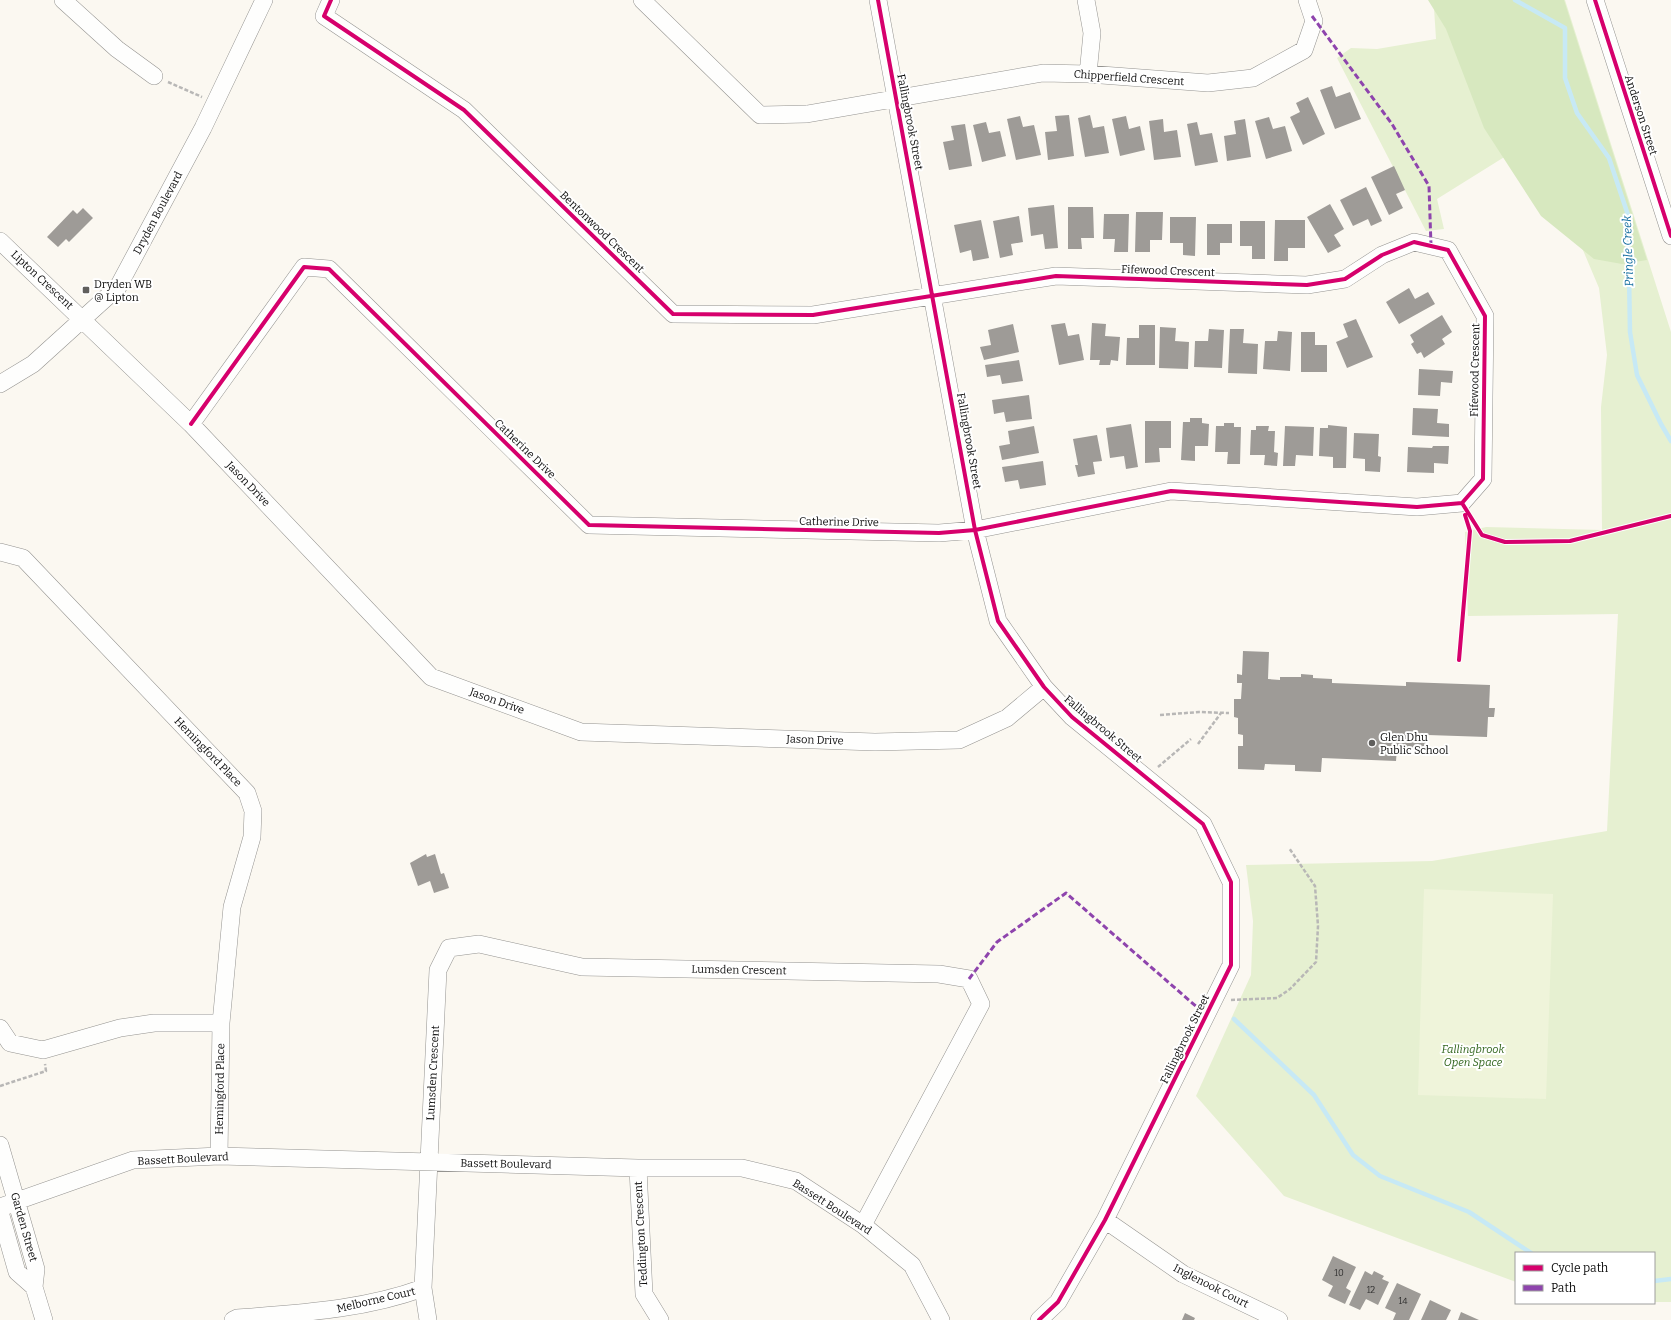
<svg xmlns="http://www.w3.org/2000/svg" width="1671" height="1320" font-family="Bitter,serif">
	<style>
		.green { fill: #e6f0d1 }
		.forest { fill: #d7e8bf }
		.pitch { fill: #eff4da }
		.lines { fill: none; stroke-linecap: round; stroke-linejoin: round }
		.stream { stroke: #c7e9f5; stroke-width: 4.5 }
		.building { fill: #9e9b97 }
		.minor-casing { stroke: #949390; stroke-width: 18 }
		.path { stroke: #b8b7b6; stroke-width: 2.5; stroke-dasharray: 4 2; stroke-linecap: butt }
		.minor { stroke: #fefefd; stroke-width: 17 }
		.quiet { stroke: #8e44ad; stroke-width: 3; stroke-dasharray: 6 3; stroke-linecap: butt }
		.cycleway-casing { stroke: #fff; stroke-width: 6 }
		.cycleway { stroke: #d6006c; stroke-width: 4 }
		.poi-dot { fill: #605f5d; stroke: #fff; stroke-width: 1.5 }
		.labels { text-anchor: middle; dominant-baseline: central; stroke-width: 4; stroke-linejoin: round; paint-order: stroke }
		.number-label { font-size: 9px; fill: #313030 }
		.street-label { font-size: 11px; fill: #0d0d0d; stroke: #fff }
		.poi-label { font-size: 11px; fill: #0d0d0d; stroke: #fff; text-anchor: start }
		.park-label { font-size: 11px; font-style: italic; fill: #31651d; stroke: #fff }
		.water-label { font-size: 12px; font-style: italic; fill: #156ea0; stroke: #fff }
	</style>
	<rect width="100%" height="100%" fill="#fbf8f1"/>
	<!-- green -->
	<path class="green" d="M 1432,0 L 1565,0 L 1671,332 L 1671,1302 L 1654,1302 L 1654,1253 L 1516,1253 L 1516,1282 L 1284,1196 L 1196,1096 L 1251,975 L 1253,921 L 1246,865 L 1432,861 L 1607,831 L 1618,614 L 1468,616 L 1465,532 L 1486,527 L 1602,530 L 1601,407 L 1607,355 L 1599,288 L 1566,210 L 1522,146 L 1437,199 L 1444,229 L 1426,231 L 1337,58 L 1351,48 L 1377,49 L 1436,39 L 1434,8 Z"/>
	<!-- forest -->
	<path class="forest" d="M 1428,0 L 1564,0 L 1647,260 L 1622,264 L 1594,259 L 1541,216 L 1484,128 L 1446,29 Z"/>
	<!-- pitch -->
	<path class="pitch" d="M 1424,889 L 1553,894 L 1546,1099 L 1418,1095 Z"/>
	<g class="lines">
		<!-- stream -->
		<path class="stream" d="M 1515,0 L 1565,28 L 1565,78 L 1577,113 L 1609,158 L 1628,215 L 1630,332 L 1637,375 L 1661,424 L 1671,441
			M 1234,1019 L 1314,1095 L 1353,1155 L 1380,1176 L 1469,1212 L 1531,1253
			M 1654,1281 L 1671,1279"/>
	</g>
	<!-- building -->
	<path class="building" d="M 1332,86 L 1336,97 L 1350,92 L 1361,119 L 1335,129 L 1320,90 Z
		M 1308,97 L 1325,134 L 1303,145 L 1290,117 L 1300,112 L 1296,103 Z
		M 1069,115 L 1074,156 L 1048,160 L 1045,132 L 1057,131 L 1055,116 Z
		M 1090,115 L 1093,128 L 1104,126 L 1109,153 L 1085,157 L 1078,118 Z
		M 1020,116 L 1023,127 L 1034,125 L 1041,155 L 1016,160 L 1007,119 Z
		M 1126,116 L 1129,129 L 1140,126 L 1145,150 L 1120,156 L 1112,119 Z
		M 1269,117 L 1273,129 L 1285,126 L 1292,151 L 1266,159 L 1255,121 Z
		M 1163,119 L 1164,132 L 1177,130 L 1181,157 L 1154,160 L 1149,121 Z
		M 1245,119 L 1251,157 L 1227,161 L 1224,136 L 1236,134 L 1234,121 Z
		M 986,122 L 989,133 L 1000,131 L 1006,156 L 982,162 L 973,125 Z
		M 1197,122 L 1200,135 L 1212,133 L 1218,162 L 1195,166 L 1187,124 Z
		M 965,124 L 972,166 L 949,170 L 943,142 L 954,140 L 951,126 Z
		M 1394,166 L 1405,190 L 1396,194 L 1403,208 L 1389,215 L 1371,177 Z
		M 1366,187 L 1382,221 L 1371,226 L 1368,219 L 1353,226 L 1340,200 Z
		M 1330,204 L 1344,229 L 1334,235 L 1341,246 L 1328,253 L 1307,217 Z
		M 1054,205 L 1058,248 L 1045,249 L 1043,234 L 1031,236 L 1028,208 Z
		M 1068,207 L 1093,207 L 1094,238 L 1081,238 L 1082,249 L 1068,249 Z
		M 83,208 L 93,218 L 69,242 L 66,239 L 58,247 L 47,237 L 73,210 L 77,214 Z
		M 1136,212 L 1163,212 L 1162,240 L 1150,240 L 1150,252 L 1135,252 Z
		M 1104,214 L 1129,214 L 1128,252 L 1114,252 L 1115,239 L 1103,239 Z
		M 1019,216 L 1023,242 L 1011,244 L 1013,255 L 1000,258 L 993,221 Z
		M 1170,217 L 1196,217 L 1195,256 L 1183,255 L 1183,243 L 1170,243 Z
		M 981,220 L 989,258 L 973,261 L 971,250 L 960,253 L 954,225 Z
		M 1275,220 L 1305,220 L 1305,248 L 1288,248 L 1288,261 L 1274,261 Z
		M 1240,221 L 1265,221 L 1265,259 L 1252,259 L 1252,246 L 1240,246 Z
		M 1207,224 L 1232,224 L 1232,243 L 1220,243 L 1220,255 L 1207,255 Z
		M 1409,288 L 1415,299 L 1428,292 L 1435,304 L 1399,324 L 1386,302 Z
		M 1442,315 L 1452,332 L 1442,339 L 1445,344 L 1424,358 L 1421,352 L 1417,354 L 1411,344 L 1414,342 L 1410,335 Z
		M 1356,319 L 1373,357 L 1347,368 L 1336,342 L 1348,337 L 1343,324 Z
		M 1065,323 L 1068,336 L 1079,334 L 1084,360 L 1059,365 L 1051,325 Z
		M 1092,323 L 1106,324 L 1105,336 L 1120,337 L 1118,361 L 1111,360 L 1110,365 L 1099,365 L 1100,360 L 1090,360 Z
		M 1013,324 L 1019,352 L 984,360 L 980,347 L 991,345 L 988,330 Z
		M 1139,325 L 1155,325 L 1155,365 L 1126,365 L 1127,338 L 1139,338 Z
		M 1160,327 L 1176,328 L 1175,341 L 1189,342 L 1188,369 L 1159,368 Z
		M 1209,329 L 1224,330 L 1222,368 L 1194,367 L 1195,341 L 1208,341 Z
		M 1230,329 L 1244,329 L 1243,343 L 1258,344 L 1257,374 L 1228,373 Z
		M 1278,331 L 1292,332 L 1290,371 L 1263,369 L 1265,341 L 1277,341 Z
		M 1301,332 L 1315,332 L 1315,345 L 1327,345 L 1327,372 L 1301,372 Z
		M 1019,360 L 1023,381 L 1002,384 L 1000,375 L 987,377 L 985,365 Z
		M 1419,369 L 1453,371 L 1452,383 L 1441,382 L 1440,396 L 1418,395 Z
		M 1029,395 L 1032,419 L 1006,422 L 1004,412 L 994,414 L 992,400 Z
		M 1413,408 L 1438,409 L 1437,423 L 1449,424 L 1449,437 L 1412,435 Z
		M 1190,418 L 1202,418 L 1202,423 L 1209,424 L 1208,446 L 1195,446 L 1195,461 L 1181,460 L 1183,422 L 1190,422 Z
		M 1145,421 L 1171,421 L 1171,448 L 1159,448 L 1160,462 L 1145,463 Z
		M 1224,423 L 1234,423 L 1234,427 L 1241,427 L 1240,464 L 1227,464 L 1228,452 L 1215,452 L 1216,426 L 1224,426 Z
		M 1131,424 L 1138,467 L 1126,469 L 1124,456 L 1110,458 L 1106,428 Z
		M 1328,425 L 1347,427 L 1346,468 L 1333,468 L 1333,457 L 1319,456 L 1320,428 L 1328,428 Z
		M 1034,426 L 1039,453 L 1002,460 L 999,446 L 1010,444 L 1008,431 Z
		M 1256,426 L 1269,426 L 1268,431 L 1275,431 L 1274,452 L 1278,453 L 1277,466 L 1264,465 L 1265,455 L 1250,455 L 1251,430 L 1256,430 Z
		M 1285,426 L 1314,427 L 1313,456 L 1296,455 L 1295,466 L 1283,466 Z
		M 1354,433 L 1379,434 L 1378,456 L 1381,457 L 1380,472 L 1365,471 L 1365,459 L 1353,458 Z
		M 1097,435 L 1102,461 L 1093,462 L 1095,474 L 1078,477 L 1075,465 L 1078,465 L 1073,439 Z
		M 1433,446 L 1449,446 L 1448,464 L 1434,463 L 1434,473 L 1407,472 L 1408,447 L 1432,448 Z
		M 1043,461 L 1046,485 L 1020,489 L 1018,480 L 1005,482 L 1002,467 Z
		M 1243,651 L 1269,652 L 1268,679 L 1280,680 L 1280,677 L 1301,677 L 1301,674 L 1313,675 L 1313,678 L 1332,679 L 1332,683 L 1406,686 L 1406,682 L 1490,685 L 1489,708 L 1495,708 L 1494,717 L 1488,717 L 1487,737 L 1428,735 L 1427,750 L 1397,749 L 1396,761 L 1322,758 L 1321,772 L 1295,771 L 1295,765 L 1265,764 L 1264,770 L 1238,769 L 1238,746 L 1243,746 L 1243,735 L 1238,734 L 1238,718 L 1234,717 L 1234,699 L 1241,699 L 1242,683 L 1237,683 L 1237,674 L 1242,675 Z
		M 426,854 L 427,857 L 435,854 L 441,874 L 444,873 L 449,888 L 434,893 L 430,881 L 418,886 L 410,863 Z
		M 1333,1256 L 1356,1267 L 1346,1288 L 1351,1291 L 1345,1304 L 1328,1296 L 1333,1286 L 1322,1280 Z
		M 1365,1271 L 1372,1275 L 1374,1271 L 1384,1276 L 1382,1279 L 1389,1282 L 1378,1305 L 1366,1299 L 1360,1310 L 1349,1305 Z
		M 1397,1283 L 1421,1294 L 1409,1320 L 1393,1320 L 1396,1313 L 1385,1308 Z
		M 1430,1300 L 1451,1310 L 1446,1320 L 1421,1320 Z
		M 1461,1312 L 1479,1320 L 1458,1320 Z
		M 1185,1313 L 1195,1318 L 1194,1320 L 1182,1320 Z"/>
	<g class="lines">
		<defs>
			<path id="minor" d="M 63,0 L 117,49 L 154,76
				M 642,0 L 760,115 L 807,114 L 1043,73 L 1088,74 L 1208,83 L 1253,78 L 1304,50 L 1314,21 L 1307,0
				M 878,0 L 975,530 L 998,621 L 1044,687 L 1072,717 L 1203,824 L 1231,882 L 1231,965 L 1105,1220 L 1058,1302 L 1039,1320
				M 1086,0 L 1092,33 L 1088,74
				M 1595,0 L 1671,236
				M 0,241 L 191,424 L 431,677 L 581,732 L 875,742 L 959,740 L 1007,718 L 1044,687
				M 0,384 L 33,364 L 118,287 L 203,128 L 264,0
				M 191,424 L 304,267 L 329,269 L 589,525 L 939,533 L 975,530 L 1171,491 L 1417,507 L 1462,503 L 1483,479 L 1485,316 L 1448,250 L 1414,242 L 1382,255 L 1345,279 L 1307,285 L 1056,276 L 813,315 L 673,314 L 464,110 L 324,16 L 331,0
				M 0,552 L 23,558 L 247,793 L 253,811 L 252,837 L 232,907 L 221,1023 L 219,1156
				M 0,1028 L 10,1043 L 43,1050 L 120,1028 L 154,1023 L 221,1023
				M 0,1145 L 36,1269 L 34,1287 L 44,1320
				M 638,1168 L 644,1294 L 660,1320
				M 0,1207 L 133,1160 L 219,1156 L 638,1168 L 742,1168 L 796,1181 L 863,1225 L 912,1265 L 941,1320
				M 0,1212 L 17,1272 L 34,1287
				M 1105,1220 L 1183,1274 L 1279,1320
				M 233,1320 L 237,1318 C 300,1313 363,1310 423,1288
				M 428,1320 L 423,1288 L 438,970 L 449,948 L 479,944 L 582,967 L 939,974 L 969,979 L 981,1004 L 863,1225"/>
		</defs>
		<!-- minor casing -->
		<use href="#minor" class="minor-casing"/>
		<!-- path -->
		<path class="path" d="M 168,82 L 202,97
			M 1160,715 L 1199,712 L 1229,713
			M 1198,744 L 1221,713
			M 1158,767 L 1191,739
			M 1231,1000 L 1277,998 L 1290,989 L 1316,962 L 1318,926 L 1315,886 L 1289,848
			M 0,1086 L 46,1071 L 45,1064"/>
		<!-- minor -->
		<use href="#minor" class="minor"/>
		<!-- quiet -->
		<path class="quiet" d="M 1312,16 L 1392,124 L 1429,186 L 1431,246
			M 969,979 L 997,942 L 1066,893 L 1206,1015"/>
		<defs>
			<path id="cycleway" d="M 878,0 L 975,530 L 998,621 L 1044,687 L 1072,717 L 1203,824 L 1231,882 L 1231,965 L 1105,1220 L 1058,1302 L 1039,1320
				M 1595,0 L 1671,236
				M 191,424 L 304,267 L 329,269 L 589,525 L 939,533 L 975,530 L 1171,491 L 1417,507 L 1462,503 L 1483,479 L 1485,316 L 1448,250 L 1414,242 L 1382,255 L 1345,279 L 1307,285 L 1056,276 L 813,315 L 673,314 L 464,110 L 324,16 L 331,0
				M 1462,503 L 1482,535 L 1505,542 L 1570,541 L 1671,516
				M 1459,660 L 1470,531 L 1465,515"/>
		</defs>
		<!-- cycleway casing -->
		<use href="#cycleway" class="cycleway-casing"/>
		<!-- cycleway -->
		<use href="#cycleway" class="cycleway"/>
	</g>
	<!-- markers -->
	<g class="poi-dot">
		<rect x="82" y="286" width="8" height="8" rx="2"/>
		<circle cx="1372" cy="743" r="4"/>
	</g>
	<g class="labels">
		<!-- number labels -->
		<g class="number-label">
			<text x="1339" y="1273">10</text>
			<text x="1371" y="1290">12</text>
			<text x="1403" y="1301">14</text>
		</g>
		<!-- street labels -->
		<g class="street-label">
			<text transform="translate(1129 78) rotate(4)">Chipperfield Crescent</text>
			<text transform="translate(1641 115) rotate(72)">Anderson Street</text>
			<text transform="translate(910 122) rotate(79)">Fallingbrook Street</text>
			<text transform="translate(158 213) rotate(-62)">Dryden Boulevard</text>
			<text transform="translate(602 232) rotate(44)">Bentonwood Crescent</text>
			<text transform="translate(1168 271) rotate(2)">Fifewood Crescent</text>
			<text transform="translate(42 280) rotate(43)">Lipton Crescent</text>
			<text transform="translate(1475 370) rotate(-89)">Fifewood Crescent</text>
			<text transform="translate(969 441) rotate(80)">Fallingbrook Street</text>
			<text transform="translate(525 449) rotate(44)">Catherine Drive</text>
			<text transform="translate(248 484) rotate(46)">Jason Drive</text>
			<text transform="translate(839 522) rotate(1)">Catherine Drive</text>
			<text transform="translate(497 701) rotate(20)">Jason Drive</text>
			<text transform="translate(1103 729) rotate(40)">Fallingbrook Street</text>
			<text transform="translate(815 740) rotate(2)">Jason Drive</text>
			<text transform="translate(208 752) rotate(46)">Hemingford Place</text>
			<text transform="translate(739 970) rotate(1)">Lumsden Crescent</text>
			<text transform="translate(1185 1039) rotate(-64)">Fallingbrook Street</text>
			<text transform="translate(433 1073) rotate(-87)">Lumsden Crescent</text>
			<text transform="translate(220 1089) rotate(-89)">Hemingford Place</text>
			<text transform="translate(183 1159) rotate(-3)">Bassett Boulevard</text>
			<text transform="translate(506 1164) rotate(1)">Bassett Boulevard</text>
			<text transform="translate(832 1207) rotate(33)">Bassett Boulevard</text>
			<text transform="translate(24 1227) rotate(74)">Garden Street</text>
			<text transform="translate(641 1234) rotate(-93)">Teddington Crescent</text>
			<text transform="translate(1211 1286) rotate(27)">Inglenook Court</text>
			<text transform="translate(376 1300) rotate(-13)">Melborne Court</text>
		</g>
		<!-- poi labels -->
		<g class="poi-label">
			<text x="94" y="284">Dryden WB<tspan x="94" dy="13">@ Lipton</tspan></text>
			<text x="1380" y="737">Glen Dhu<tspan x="1380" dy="13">Public School</tspan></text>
		</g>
		<!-- park labels -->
		<g class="park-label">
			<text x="1473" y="1049">Fallingbrook<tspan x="1473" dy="13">Open Space</tspan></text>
		</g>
		<!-- water labels -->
		<g class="water-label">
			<text transform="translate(1628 251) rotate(-92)">Pringle Creek</text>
		</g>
	</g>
	<!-- legend -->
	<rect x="1515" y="1252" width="140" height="52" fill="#ffffff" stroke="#9e9e9e"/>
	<rect x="1523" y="1265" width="20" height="6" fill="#d6006c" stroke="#9e9e9e"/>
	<text x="1551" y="1272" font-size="12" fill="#0d0d0d">Cycle path</text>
	<rect x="1523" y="1285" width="20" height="6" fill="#8e44ad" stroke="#9e9e9e"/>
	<text x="1551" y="1292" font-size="12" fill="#0d0d0d">Path</text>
</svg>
